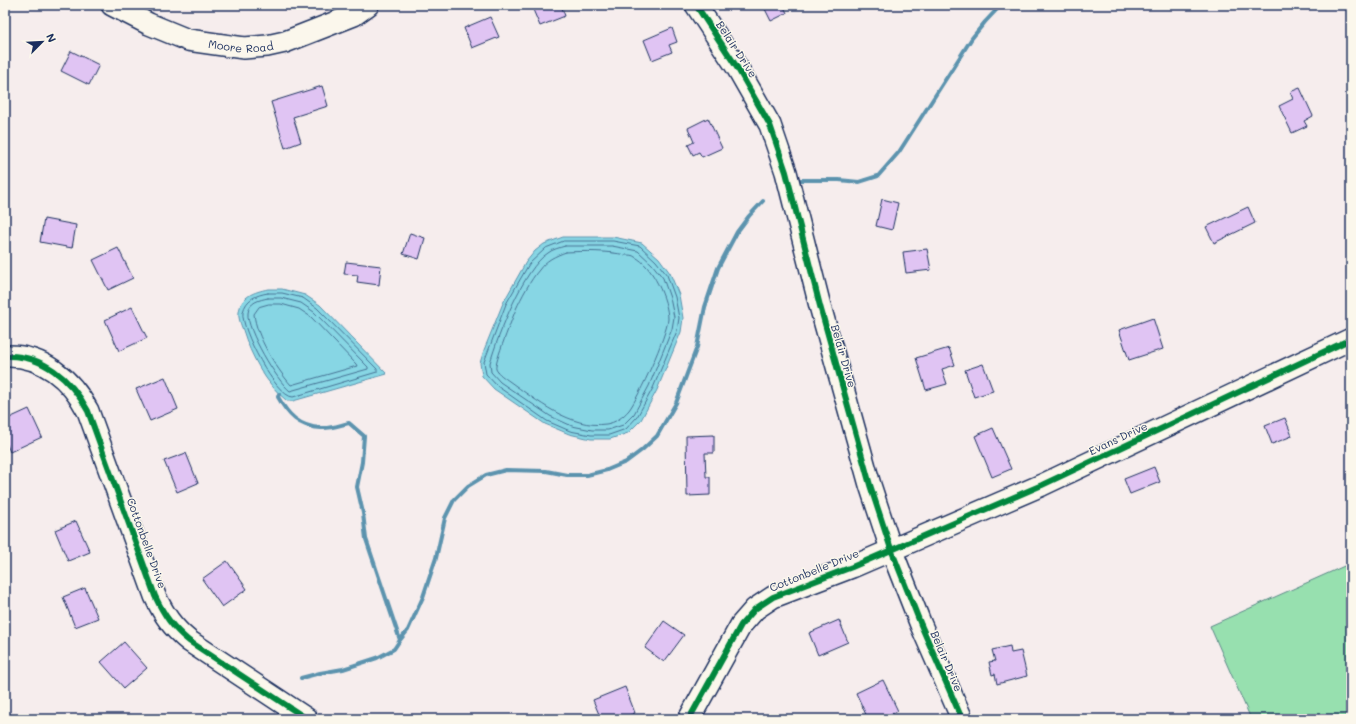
<svg xmlns="http://www.w3.org/2000/svg" width="1356" height="724" font-family="Mali,sans-serif">
	<style>
		.green { fill: #97e0af; stroke: #598886 }
		.water { fill: #87d6e4; stroke: #5c93ae }
		.lines { fill: none; stroke-linecap: round; stroke-linejoin: round }
		.shore { stroke: #467294; stroke-width: 1 }
		.stream { stroke: #5c93ae; stroke-width: 4 }
		.building { fill: #e0c4f3; stroke: #1b2f5e }
		.minor-casing { stroke: #1b2f5e; stroke-width: 24 }
		.minor { stroke: #fbf7ec; stroke-width: 21 }
		.cycleway-casing { stroke: #fbf7ec; stroke-width: 8 }
		.cycleway { stroke: #00873e; stroke-width: 6 }
		.labels { text-anchor: middle; dominant-baseline: central; stroke-width: 3; stroke-linejoin: round; paint-order: stroke }
		.street-label { font-size: 11px; fill: #1b2f5e; stroke: #fbf7ec }
	</style>
	<rect width="100%" height="100%" fill="#f6eded"/>
	<filter id="ink" filterUnits="userSpaceOnUse"><feTurbulence type="fractalNoise" baseFrequency=".025" numOctaves="2"/><feDisplacementMap in="SourceGraphic" scale="8" xChannelSelector="R" yChannelSelector="G"/><feConvolveMatrix kernelMatrix="1 2 1 2 8 2 1 2 1" color-interpolation-filters="sRGB"/></filter>
	<g filter="url(#ink)">
		<!-- green -->
		<path class="green" d="M 1351,563 L 1351,719 L 1251,719 L 1210,626 Z"/>
		<!-- water -->
		<path class="water" d="M 563,237 L 613,237 L 642,243 L 659,258 L 670,273 L 679,295 L 683,318 L 681,332 L 657,390 L 641,420 L 628,433 L 610,439 L 591,439 L 569,434 L 545,424 L 494,389 L 482,376 L 480,363 L 484,350 L 503,303 L 526,262 L 535,251 L 544,244 Z
			M 268,289 L 282,289 L 305,295 L 320,305 L 387,374 L 293,401 L 287,401 C 266,384 251,356 243,330 C 241,325 238,318 239,312 C 241,296 254,292 268,289 Z"/>
		<g class="lines">
			<!-- shore -->
			<path class="shore" d="M 564,241 L 613,241 L 640,246 L 656,261 L 667,275 L 675,297 L 679,318 L 677,331 L 653,388 L 637,417 L 626,429 L 609,435 L 591,435 L 570,431 L 547,421 L 497,386 L 486,374 L 484,362 L 506,304 L 529,264 L 546,248 Z
				M 565,246 L 612,246 L 638,251 L 652,264 L 663,278 L 670,298 L 674,317 L 672,329 L 649,386 L 634,414 L 623,425 L 608,430 L 592,430 L 572,426 L 550,416 L 500,382 L 491,372 L 490,363 C 498,335 524,268 548,253 C 553,249 559,248 565,246 Z
				M 566,252 C 586,251 606,251 626,255 C 629,255 633,255 635,257 C 652,265 668,300 668,319 C 667,335 639,397 629,410 C 623,417 615,423 606,424 C 571,429 536,400 509,381 C 505,378 498,374 496,369 C 494,363 513,317 516,309 C 521,298 531,279 539,270 C 546,260 555,256 566,252 Z
				M 268,293 L 282,293 L 303,298 L 317,308 L 377,369 L 377,372 L 293,397 C 276,397 240,328 243,312 C 246,299 256,295 268,293 Z
				M 268,298 L 281,298 L 301,303 L 314,312 L 368,367 L 368,369 L 290,391 C 277,381 246,329 248,313 C 249,302 259,300 268,298 Z
				M 269,304 L 281,304 L 299,309 L 311,317 L 356,364 L 357,366 L 291,385 C 276,368 256,336 254,314 L 259,307 Z"/>
			<!-- stream -->
			<path class="stream" d="M 798,180 L 839,180 L 859,182 L 878,176 L 899,152 L 972,38 L 985,22 L 1001,5
				M 279,394 L 278,397 C 288,415 299,427 321,428 C 330,429 340,425 349,423 L 364,436 L 362,462 L 357,487 L 363,513 L 366,539 L 400,640
				M 301,678 L 320,673 L 343,669 L 377,658 L 394,649 L 400,640 L 408,630 L 423,597 L 436,558 L 445,518 L 454,500 L 468,486 L 486,475 L 506,470 L 546,471 L 567,475 L 587,475 L 607,470 L 626,462 L 642,450 L 657,436 L 676,403 L 697,347 L 705,307 L 718,268 L 737,232 L 749,216 L 763,201"/>
		</g>
		<!-- building -->
		<path class="building" d="M 531,5 L 561,5 L 565,16 L 540,26 Z
			M 763,5 L 783,5 L 787,13 L 771,21 Z
			M 490,17 L 499,37 L 472,48 L 464,28 Z
			M 672,28 L 677,42 L 669,45 L 672,52 L 652,60 L 644,40 Z
			M 71,51 L 99,65 L 89,85 L 61,71 Z
			M 322,86 L 328,106 L 293,117 L 301,142 L 285,148 L 271,102 Z
			M 1300,88 L 1313,116 L 1304,121 L 1307,126 L 1292,133 L 1279,106 L 1293,99 L 1290,92 Z
			M 708,118 L 722,148 L 702,157 L 699,152 L 693,155 L 688,145 L 694,142 L 688,128 Z
			M 882,199 L 898,203 L 892,230 L 876,226 Z
			M 1248,207 L 1255,223 L 1214,243 L 1206,227 Z
			M 44,219 L 76,225 L 72,248 L 40,242 Z
			M 410,233 L 425,238 L 419,259 L 403,254 Z
			M 118,248 L 133,278 L 108,290 L 93,260 Z
			M 927,249 L 931,270 L 906,273 L 903,252 Z
			M 346,262 L 381,266 L 379,285 L 357,282 L 358,275 L 344,274 Z
			M 132,307 L 147,338 L 119,351 L 105,320 Z
			M 1153,318 L 1163,349 L 1129,360 L 1119,330 Z
			M 949,348 L 955,365 L 942,369 L 947,384 L 926,390 L 916,358 Z
			M 983,364 L 993,391 L 974,397 L 965,370 Z
			M 165,377 L 178,409 L 150,421 L 136,389 Z
			M 29,409 L 42,437 L 10,452 L 5,440 L 5,420 Z
			M 1285,418 L 1292,436 L 1272,444 L 1265,426 Z
			M 993,428 L 1011,469 L 992,477 L 975,436 Z
			M 714,435 L 714,453 L 705,453 L 706,477 L 710,477 L 710,495 L 687,496 L 686,436 Z
			M 186,453 L 198,483 L 177,492 L 164,461 Z
			M 1154,467 L 1160,482 L 1130,494 L 1124,479 Z
			M 76,521 L 90,552 L 68,561 L 55,530 Z
			M 227,561 L 247,589 L 222,607 L 202,579 Z
			M 85,588 L 98,618 L 75,627 L 63,597 Z
			M 839,620 L 848,642 L 818,655 L 809,633 Z
			M 664,621 L 684,635 L 664,662 L 645,648 Z
			M 124,642 L 147,668 L 124,688 L 101,662 Z
			M 1010,646 L 1011,653 L 1021,651 L 1027,676 L 997,684 L 995,674 L 992,675 L 989,662 L 995,661 L 992,650 Z
			M 883,680 L 898,711 L 882,719 L 868,719 L 856,693 Z
			M 625,687 L 635,713 L 620,719 L 601,719 L 593,700 Z"/>
		<g class="lines">
			<defs>
				<g id="minor">
					<path id="s1" d="M 112,5 L 149,24 L 188,40 L 244,48 L 267,46 L 285,42 L 354,15 L 368,5"/>
					<path d="M 696,5 L 738,69 L 770,125 L 786,172 L 820,306 L 870,485 L 891,549 L 921,625 L 962,719"/>
					<path d="M 5,356 C 42,354 71,379 88,411 L 155,596 C 164,615 172,627 189,641 L 307,719"/>
					<path d="M 689,719 L 741,625 L 755,609 L 773,597 L 852,567 L 1042,485 L 1351,339"/>
				</g>
			</defs>
			<!-- minor casing -->
			<use href="#minor" class="minor-casing"/>
			<!-- minor -->
			<use href="#minor" class="minor"/>
			<defs>
				<path id="cycleway" d="M 696,5 L 738,69 L 770,125 L 786,172 L 820,306 L 870,485 L 891,549 L 921,625 L 962,719
					M 5,356 C 42,354 71,379 88,411 L 155,596 C 164,615 172,627 189,641 L 307,719
					M 689,719 L 741,625 L 755,609 L 773,597 L 852,567 L 1042,485 L 1351,339"/>
			</defs>
			<!-- cycleway casing -->
			<use href="#cycleway" class="cycleway-casing"/>
			<!-- cycleway -->
			<use href="#cycleway" class="cycleway"/>
		</g>
	</g>
	<g class="labels">
		<!-- street labels -->
		<g class="street-label">
			<text stroke="none"><textPath href="#s1" startOffset="137">Moore Road</textPath></text>
			<text transform="translate(737 49) rotate(57)">Belair Drive</text>
			<text transform="translate(844 356) rotate(74)">Belair Drive</text>
			<text transform="translate(1118 438) rotate(-25)">Evans Drive</text>
			<text transform="translate(147 543) rotate(70)">Cottonbelle Drive</text>
			<text transform="translate(814 570) rotate(-22)">Cottonbelle Drive</text>
			<text transform="translate(947 661) rotate(67)">Belair Drive</text>
		</g>
	</g>
	<!-- margin -->
	<rect width="1356" height="724" fill="none" stroke="#fbf7ec" stroke-width="20"/>
	<rect x="10" y="10" width="1336" height="704" fill="none" stroke="#1b2f5e" stroke-width="1.5" filter="url(#ink)"/>
	<!-- north arrow -->
	<g transform="translate(42 42) rotate(66)" stroke="#fbf7ec" stroke-width="3" paint-order="stroke">
	<path d="M0-3L7 15L0 10L-7 15Z" fill="#1b2f5e"/>
	<text y="-6" font-size="11" font-weight="bold" text-anchor="middle" fill="#1b2f5e">N</text>
	</g>
</svg>
